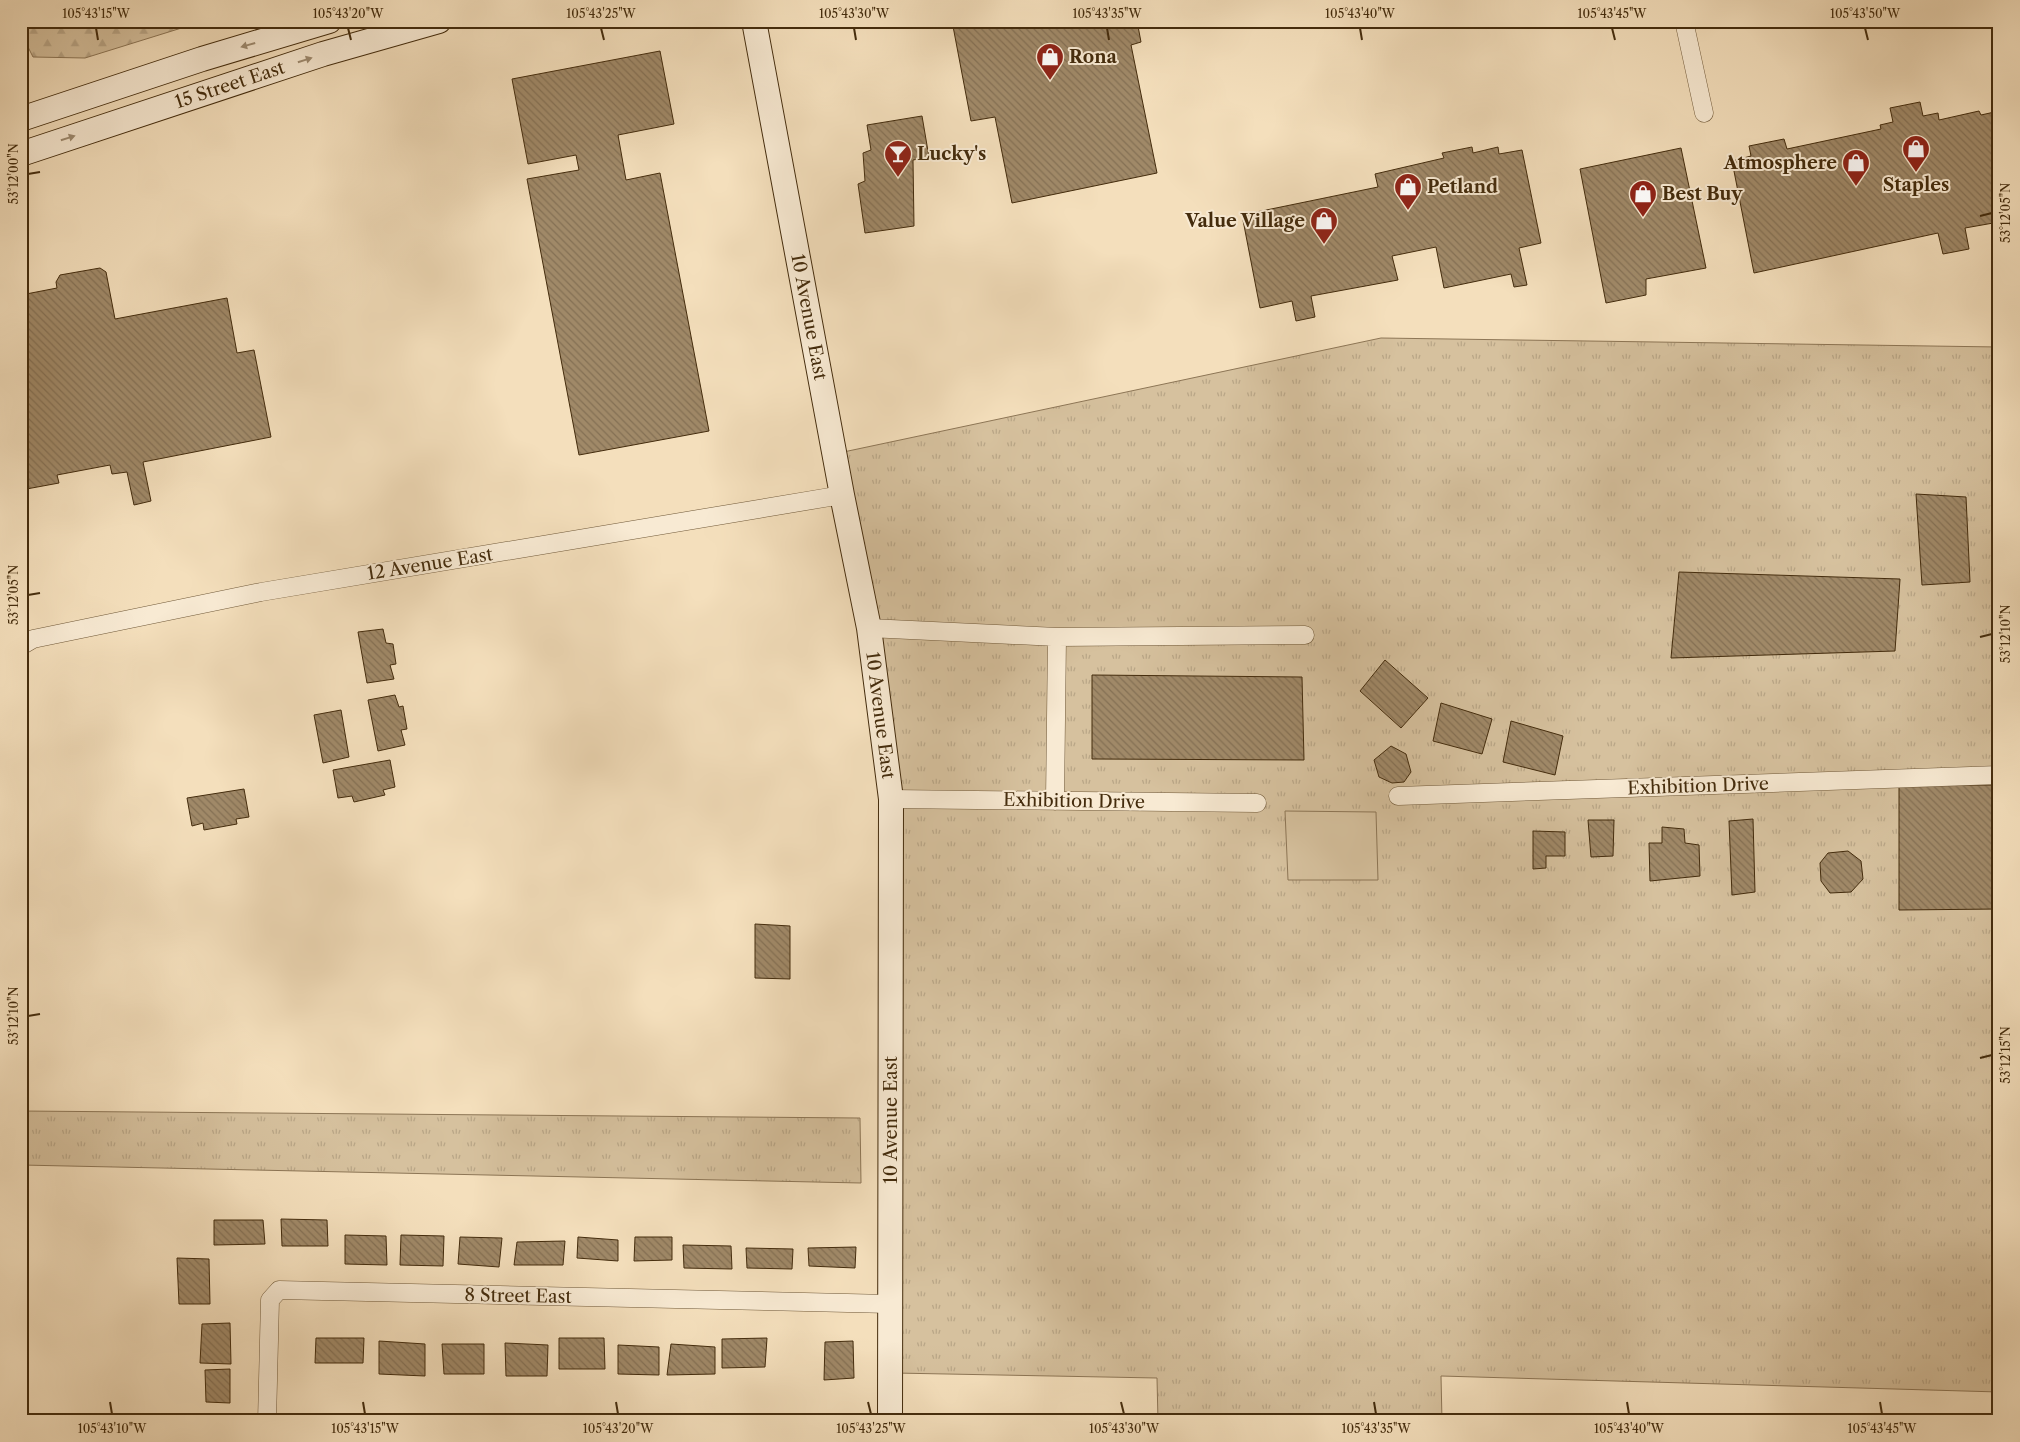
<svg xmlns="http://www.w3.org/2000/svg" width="2020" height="1442" font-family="'Libre Caslon Text',serif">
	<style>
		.grass { fill: url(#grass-tufts); stroke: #8d7656 }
		.forest { fill: url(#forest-firs); stroke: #8d7656 }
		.pitch { fill: #d6c19e; stroke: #8d7656 }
		.building { fill: url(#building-back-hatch); stroke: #442c0d }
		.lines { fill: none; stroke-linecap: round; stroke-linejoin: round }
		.street-casing { stroke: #705939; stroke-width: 19 }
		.secondary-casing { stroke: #442c0d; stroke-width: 26 }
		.street { stroke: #f8ead3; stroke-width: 18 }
		.secondary { stroke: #f8ead3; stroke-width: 24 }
		.oneway { fill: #9e8b70 }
		.ticks { fill: none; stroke: #442c0d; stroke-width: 2 }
		.labels { text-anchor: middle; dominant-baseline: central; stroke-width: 4; stroke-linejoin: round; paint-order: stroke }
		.poi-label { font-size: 18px; font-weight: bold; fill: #442c0d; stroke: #f8ead3; text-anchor: start }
		.street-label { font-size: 18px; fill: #442c0d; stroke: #f8ead3 }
		.neatline { fill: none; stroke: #442c0d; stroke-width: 2 }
		.ticks-label { font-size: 12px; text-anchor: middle; fill: #442c0d }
	</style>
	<defs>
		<pattern id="grass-tufts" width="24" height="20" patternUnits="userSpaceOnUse" patternTransform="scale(1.25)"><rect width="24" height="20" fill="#d6c19e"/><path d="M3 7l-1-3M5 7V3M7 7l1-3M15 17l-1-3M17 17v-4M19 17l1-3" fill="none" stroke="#b9a687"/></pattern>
		<pattern id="forest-firs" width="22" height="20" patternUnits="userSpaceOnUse" patternTransform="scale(1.25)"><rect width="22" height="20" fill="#d6c19e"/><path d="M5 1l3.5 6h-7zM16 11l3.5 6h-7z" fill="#b9a687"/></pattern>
		<pattern id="building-back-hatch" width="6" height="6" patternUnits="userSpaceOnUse" patternTransform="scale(1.25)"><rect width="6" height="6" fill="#a08968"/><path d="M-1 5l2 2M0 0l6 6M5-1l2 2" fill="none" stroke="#847054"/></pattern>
	</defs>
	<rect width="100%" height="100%" fill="#f4dfbc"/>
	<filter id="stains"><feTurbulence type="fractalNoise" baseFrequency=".004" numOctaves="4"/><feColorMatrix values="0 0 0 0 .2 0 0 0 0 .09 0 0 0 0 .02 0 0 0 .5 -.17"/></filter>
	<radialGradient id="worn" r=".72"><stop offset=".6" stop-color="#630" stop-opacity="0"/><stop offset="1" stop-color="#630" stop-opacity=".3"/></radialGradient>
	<!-- grass -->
	<path class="grass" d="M 1381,338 L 1999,347 L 1999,1392 L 1441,1376 L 1442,1421 L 1158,1421 L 1157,1378 L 894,1373 L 897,804 L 834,454 Z
		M 21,1111 L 860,1118 L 861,1183 L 21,1165 Z"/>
	<!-- forest -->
	<path class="forest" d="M 21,21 L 204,21 L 85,58 L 33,57 L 21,33 Z"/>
	<!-- pitch -->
	<path class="pitch" d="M 1285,811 L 1376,812 L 1378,880 L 1288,880 Z"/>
	<!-- building -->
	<path class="building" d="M 952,21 L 1137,21 L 1141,42 L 1131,45 L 1157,173 L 1012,203 L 995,117 L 971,121 Z
		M 660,51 L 674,124 L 618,135 L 626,180 L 660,173 L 709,431 L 579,455 L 527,179 L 579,170 L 576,155 L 528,164 L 512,79 Z
		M 1920,102 L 1923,116 L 1938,113 L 1939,120 L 1979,111 L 1981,115 L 1999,111 L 1999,222 L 1965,228 L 1969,249 L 1943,254 L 1938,233 L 1754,273 L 1732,161 L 1751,156 L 1749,146 L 1784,139 L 1787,149 L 1881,129 L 1880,125 L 1893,122 L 1890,108 Z
		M 922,116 L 929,157 L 913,160 L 914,226 L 865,233 L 858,184 L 865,181 L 863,153 L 871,150 L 867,125 Z
		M 1472,147 L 1473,153 L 1498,147 L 1499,154 L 1522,150 L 1541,243 L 1519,248 L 1527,285 L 1514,287 L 1511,274 L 1444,288 L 1436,247 L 1392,256 L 1398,280 L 1311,296 L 1315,317 L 1296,321 L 1292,301 L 1260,308 L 1242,215 L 1378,187 L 1375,174 L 1444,158 L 1442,153 Z
		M 1681,148 L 1706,268 L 1646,279 L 1646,295 L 1606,303 L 1580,169 Z
		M 100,268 L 106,272 L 115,319 L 227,298 L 237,353 L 254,350 L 271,437 L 143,462 L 151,501 L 134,505 L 127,472 L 112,474 L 110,465 L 57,475 L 59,483 L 21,490 L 21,295 L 57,288 L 56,282 L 60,275 Z
		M 1916,494 L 1966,497 L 1970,582 L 1922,585 Z
		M 1679,572 L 1900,579 L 1895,651 L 1671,658 Z
		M 383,629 L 386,643 L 393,644 L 396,664 L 390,665 L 394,679 L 367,683 L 358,632 Z
		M 1385,660 L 1428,698 L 1401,728 L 1360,691 Z
		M 1092,675 L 1302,677 L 1304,760 L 1092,759 Z
		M 395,695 L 399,707 L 403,706 L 407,729 L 401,730 L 405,745 L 378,751 L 368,700 Z
		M 1441,703 L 1492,719 L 1482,754 L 1433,741 Z
		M 341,710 L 349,757 L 323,763 L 314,715 Z
		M 1511,721 L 1563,736 L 1555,775 L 1503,762 Z
		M 1391,746 L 1406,754 L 1411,772 L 1404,782 L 1392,783 L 1379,777 L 1374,760 Z
		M 390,760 L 395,787 L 383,790 L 385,795 L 354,802 L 352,796 L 338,798 L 333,770 Z
		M 1899,785 L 1999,785 L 1999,909 L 1899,910 Z
		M 244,789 L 249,817 L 236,819 L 237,824 L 204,830 L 203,823 L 192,826 L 187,798 Z
		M 1753,819 L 1755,892 L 1732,895 L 1729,821 Z
		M 1588,820 L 1614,820 L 1613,856 L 1591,857 Z
		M 1662,827 L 1684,829 L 1685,843 L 1699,845 L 1700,876 L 1650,881 L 1649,843 L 1662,843 Z
		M 1533,831 L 1565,832 L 1565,856 L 1546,856 L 1546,868 L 1533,869 Z
		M 1848,851 L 1861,861 L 1863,879 L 1851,892 L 1830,893 L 1821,881 L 1820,863 L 1828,853 Z
		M 755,924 L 790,926 L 790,979 L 755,978 Z
		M 281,1219 L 327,1220 L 328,1246 L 282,1246 Z
		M 214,1220 L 263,1220 L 265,1244 L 214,1245 Z
		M 345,1235 L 386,1236 L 387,1265 L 345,1264 Z
		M 401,1235 L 444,1236 L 443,1266 L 400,1265 Z
		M 460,1237 L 502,1238 L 499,1267 L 458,1264 Z
		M 578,1237 L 618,1240 L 618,1261 L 577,1258 Z
		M 635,1237 L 672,1237 L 672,1260 L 634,1261 Z
		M 565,1241 L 563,1265 L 514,1265 L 517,1242 Z
		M 683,1245 L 731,1246 L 732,1269 L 684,1268 Z
		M 856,1247 L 855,1268 L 809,1266 L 808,1248 Z
		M 746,1248 L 793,1249 L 792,1269 L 747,1268 Z
		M 177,1258 L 209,1259 L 210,1304 L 179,1304 Z
		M 230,1323 L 231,1364 L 200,1363 L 202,1324 Z
		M 316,1338 L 364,1338 L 363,1363 L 315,1363 Z
		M 559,1338 L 604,1338 L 605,1369 L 559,1369 Z
		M 767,1338 L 765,1367 L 722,1368 L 722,1339 Z
		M 379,1341 L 425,1344 L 425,1376 L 379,1374 Z
		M 853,1341 L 854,1378 L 824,1380 L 825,1342 Z
		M 505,1343 L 548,1345 L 547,1376 L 506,1376 Z
		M 442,1344 L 484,1344 L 484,1374 L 444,1374 Z
		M 671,1344 L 715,1347 L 715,1374 L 667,1375 Z
		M 618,1345 L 659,1347 L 659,1375 L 618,1374 Z
		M 230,1369 L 230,1403 L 206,1402 L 205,1370 Z"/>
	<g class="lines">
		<defs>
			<path id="street" d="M 1684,21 L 1704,113
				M 869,628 L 1057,637 L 1305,635
				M 21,646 L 33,639 L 261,592 L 842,495
				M 1398,796 L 1999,775
				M 891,799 L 1257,803
				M 1055,801 L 1057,637
				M 267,1421 L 270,1300 L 279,1290 L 890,1304"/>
			<g id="secondary">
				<path id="s1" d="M 754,21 L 842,495 L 869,628 L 891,799 L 890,1421"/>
				<path d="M 21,119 L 202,59 L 329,21"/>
				<path id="s2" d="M 21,154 L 323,54 L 439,21"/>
			</g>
		</defs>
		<!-- street casing -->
		<use href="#street" class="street-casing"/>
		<!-- secondary casing -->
		<use href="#secondary" class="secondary-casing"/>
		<!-- street -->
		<use href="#street" class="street"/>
		<!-- secondary -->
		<use href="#secondary" class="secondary"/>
	</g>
	<!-- one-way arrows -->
	<defs><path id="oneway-solid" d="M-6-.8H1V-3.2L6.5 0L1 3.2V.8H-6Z" transform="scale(1.25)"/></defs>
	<g class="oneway">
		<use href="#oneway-solid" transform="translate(248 45) rotate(164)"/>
		<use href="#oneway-solid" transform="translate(305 60) rotate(-18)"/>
		<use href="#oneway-solid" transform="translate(68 138) rotate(-18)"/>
	</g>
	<!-- ticks -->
	<path class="ticks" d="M 96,28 L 98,40M 348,28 L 351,40M 601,28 L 604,40M 854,28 L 856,40M 1107,28 L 1109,40M 1360,28 L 1362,40M 1612,28 L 1615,40M 1865,28 L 1868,40M 28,174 L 40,172M 1980,216 L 1992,213M 28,595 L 40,593M 1980,637 L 1992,634M 28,1016 L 40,1014M 1980,1058 L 1992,1055M 110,1402 L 112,1414M 363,1402 L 365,1414M 616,1402 L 618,1414M 868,1402 L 871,1414M 1121,1402 L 1124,1414M 1374,1402 L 1376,1414M 1627,1402 L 1629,1414M 1880,1402 L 1882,1414"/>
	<!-- icons -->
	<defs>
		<symbol id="shop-pin" viewBox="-11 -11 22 30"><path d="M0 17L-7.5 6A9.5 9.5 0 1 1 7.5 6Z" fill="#8f2418" stroke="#f8ead3"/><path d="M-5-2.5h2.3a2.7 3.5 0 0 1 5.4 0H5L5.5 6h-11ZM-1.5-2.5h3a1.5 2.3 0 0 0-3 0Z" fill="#fff"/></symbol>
		<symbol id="bar-pin" viewBox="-11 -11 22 30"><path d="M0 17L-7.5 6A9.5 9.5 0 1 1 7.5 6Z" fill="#8f2418" stroke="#f8ead3"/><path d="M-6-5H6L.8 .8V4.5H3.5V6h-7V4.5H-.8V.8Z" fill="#fff"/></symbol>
	</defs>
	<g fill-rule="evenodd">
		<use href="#shop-pin" x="1034" y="41" width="32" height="43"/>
		<use href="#shop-pin" x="1900" y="133" width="32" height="43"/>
		<use href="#bar-pin" x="882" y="138" width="32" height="43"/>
		<use href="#shop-pin" x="1840" y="147" width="32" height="43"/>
		<use href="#shop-pin" x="1392" y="171" width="32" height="43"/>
		<use href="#shop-pin" x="1627" y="178" width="32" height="43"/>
		<use href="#shop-pin" x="1308" y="205" width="32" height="43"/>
	</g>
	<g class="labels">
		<!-- poi labels -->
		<g class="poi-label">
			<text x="1069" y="57">Rona</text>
			<text x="917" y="154">Lucky's</text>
			<text x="1837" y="163" text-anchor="end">Atmosphere</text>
			<text x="1916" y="185" text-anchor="middle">Staples</text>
			<text x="1427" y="187">Petland</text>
			<text x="1662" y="194">Best Buy</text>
			<text x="1305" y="221" text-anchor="end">Value Village</text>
		</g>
		<!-- street labels -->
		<g class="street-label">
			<text stroke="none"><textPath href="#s2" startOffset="220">15 Street East</textPath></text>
			<text stroke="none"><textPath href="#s1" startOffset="301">10 Avenue East</textPath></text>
			<text transform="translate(430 564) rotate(-9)">12 Avenue East</text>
			<text stroke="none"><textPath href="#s1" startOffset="706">10 Avenue East</textPath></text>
			<text transform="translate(1698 786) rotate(-2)">Exhibition Drive</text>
			<text transform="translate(1074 801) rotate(1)">Exhibition Drive</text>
			<text transform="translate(891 1120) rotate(-90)">10 Avenue East</text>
			<text transform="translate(518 1296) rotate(1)">8 Street East</text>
		</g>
	</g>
	<!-- margin -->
	<rect width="2020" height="1442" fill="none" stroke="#f4dfbc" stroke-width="55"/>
	<rect x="28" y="28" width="1964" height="1386" class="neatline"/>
	<g class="ticks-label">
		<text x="96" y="18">105°43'15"W</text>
		<text x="348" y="18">105°43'20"W</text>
		<text x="601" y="18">105°43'25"W</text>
		<text x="854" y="18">105°43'30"W</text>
		<text x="1107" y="18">105°43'35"W</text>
		<text x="1360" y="18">105°43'40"W</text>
		<text x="1612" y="18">105°43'45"W</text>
		<text x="1865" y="18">105°43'50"W</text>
		<text transform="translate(14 174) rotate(-90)" y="4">53°12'00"N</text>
		<text transform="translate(2006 213) rotate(-90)" y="4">53°12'05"N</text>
		<text transform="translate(14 595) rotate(-90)" y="4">53°12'05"N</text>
		<text transform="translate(2006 634) rotate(-90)" y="4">53°12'10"N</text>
		<text transform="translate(14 1016) rotate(-90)" y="4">53°12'10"N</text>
		<text transform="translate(2006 1055) rotate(-90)" y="4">53°12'15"N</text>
		<text x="112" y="1433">105°43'10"W</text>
		<text x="365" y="1433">105°43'15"W</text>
		<text x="618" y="1433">105°43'20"W</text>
		<text x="871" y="1433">105°43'25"W</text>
		<text x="1124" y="1433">105°43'30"W</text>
		<text x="1376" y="1433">105°43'35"W</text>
		<text x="1629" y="1433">105°43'40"W</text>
		<text x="1882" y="1433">105°43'45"W</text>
	</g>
	<rect width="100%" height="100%" filter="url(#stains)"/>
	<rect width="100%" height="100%" fill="url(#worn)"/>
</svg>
